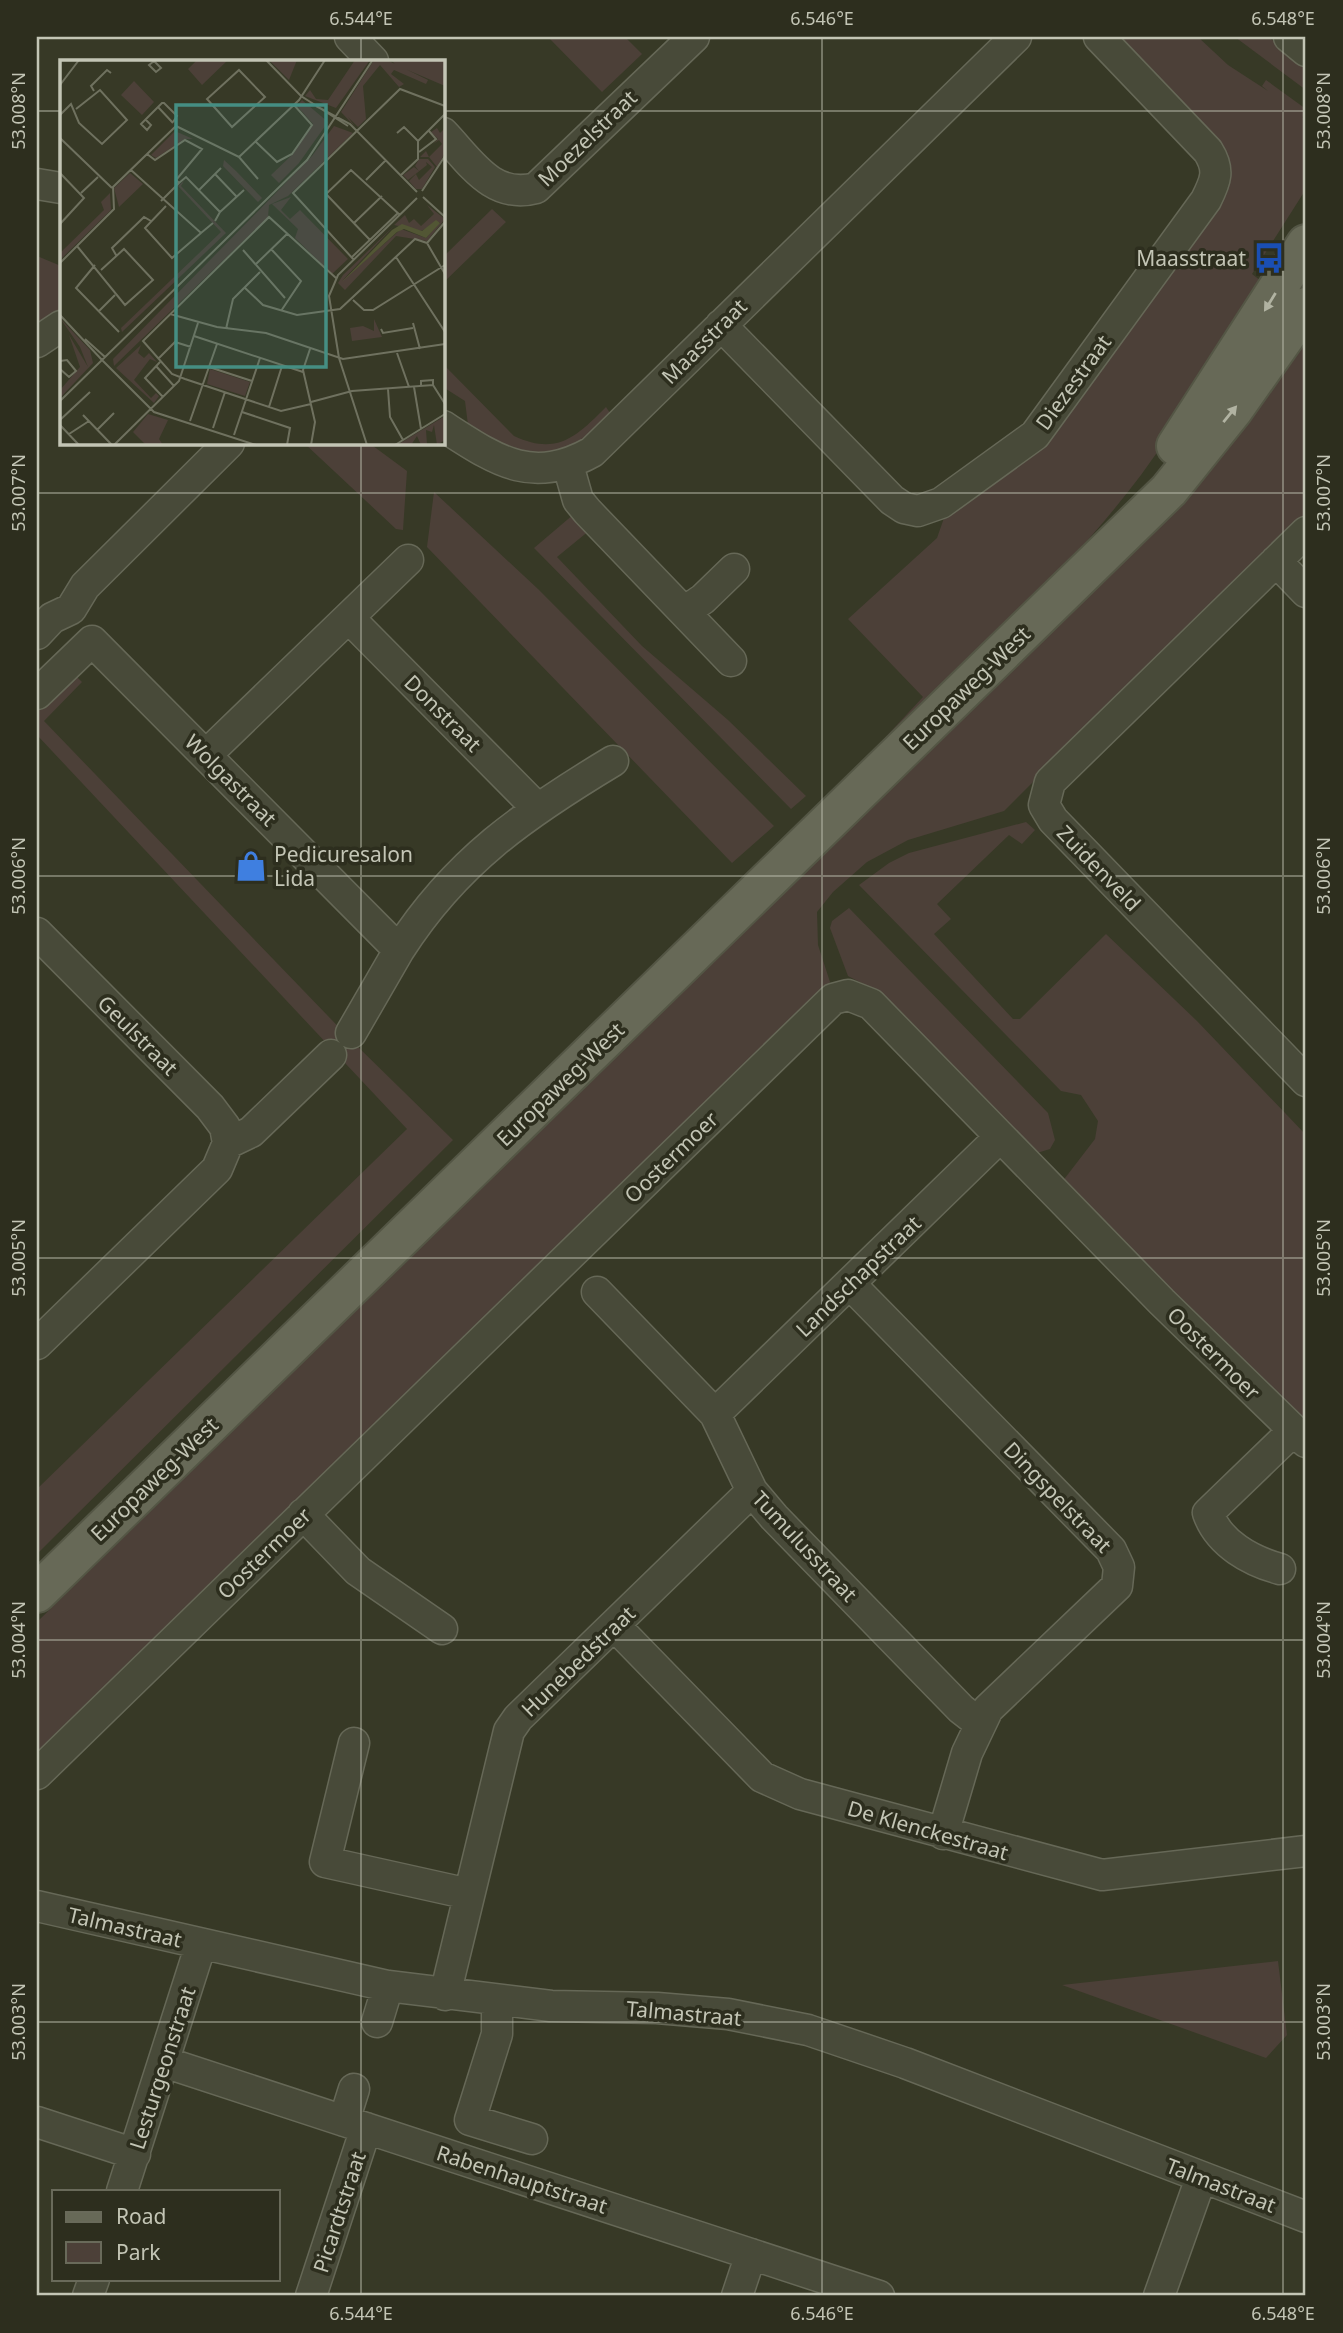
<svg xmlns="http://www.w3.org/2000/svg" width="1343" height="2333" font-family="'Noto Sans',sans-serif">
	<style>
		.green { fill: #4c4038 }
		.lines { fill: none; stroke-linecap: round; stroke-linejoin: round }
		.minor-casing { stroke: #666857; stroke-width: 33 }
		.major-casing { stroke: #545645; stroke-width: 42 }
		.minor { stroke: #484a39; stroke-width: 30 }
		.major { stroke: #676957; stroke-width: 38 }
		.oneway { fill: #b1b3a2 }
		.ticks { fill: none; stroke: #c3c5b5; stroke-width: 2; stroke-opacity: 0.45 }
		.labels { text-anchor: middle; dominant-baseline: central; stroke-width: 7; stroke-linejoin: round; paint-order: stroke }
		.street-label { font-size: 21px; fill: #c3c5b5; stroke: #2d2e1e }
		.poi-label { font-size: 21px; fill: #c3c5b5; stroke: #2d2e1e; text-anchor: end }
		.inset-road { fill: none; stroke: #6f715f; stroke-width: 2 }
		.view { fill: #458e83; fill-opacity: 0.15; stroke: #458e83; stroke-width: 3.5 }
		.inset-edge { fill: none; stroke: #c3c5b5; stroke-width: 3.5 }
		.neatline { fill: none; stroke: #c3c5b5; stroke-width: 2.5 }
		.ticks-label { font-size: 18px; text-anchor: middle; fill: #c3c5b5 }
	</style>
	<rect width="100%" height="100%" fill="#373926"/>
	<!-- green -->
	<path class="green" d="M 548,37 L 625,37 L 642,54 L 602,92 Z
		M 1114,37 L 1198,37 L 1228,65 L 1268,91 L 1262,86 L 1266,80 L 1306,109 L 1306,122 L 1302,116 L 1306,125 L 1306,189 L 1252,274 L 1261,281 C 1223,347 1187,413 1141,475 C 1052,593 930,699 824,803 L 923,697 L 848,619 L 937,538 L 944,518 L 1045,440 L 1112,355 L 1221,205 C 1230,183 1232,170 1222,147 Z
		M 1235,37 L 1268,37 L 1306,64 L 1306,90 Z
		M 492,209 L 506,222 L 443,283 L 443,257 Z
		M 37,256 L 61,266 L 61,314 L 37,330 Z
		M 1306,343 L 1306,515 L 1180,635 L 1004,811 L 908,840 L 867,862 L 833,892 L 817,912 L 818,945 L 830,982 L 821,996 L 37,1753 L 37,1622 L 741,934 L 1217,458 L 1241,432 Z
		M 443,364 L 514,436 C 557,456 576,437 606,407 L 612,416 C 600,426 588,439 575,448 C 540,470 498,443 468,425 L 465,401 L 443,387 Z
		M 304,443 L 369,443 L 407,471 L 403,530 L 396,529 Z
		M 434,492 L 538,589 L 774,826 L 732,863 L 427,547 Z
		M 574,514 L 590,530 L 557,557 L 642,646 L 728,720 L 806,796 L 791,809 L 534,548 Z
		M 73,673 L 82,682 L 44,721 L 354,1043 L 453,1140 L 37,1554 L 37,1489 L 407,1129 L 37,735 L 37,709 Z
		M 1026,822 L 1035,830 L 1022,844 L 1009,835 L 937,904 L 951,919 L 934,934 L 1013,1019 L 1020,1019 L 1106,934 L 1197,1021 L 1306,1135 L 1306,1422 L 1062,1182 L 1095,1139 L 1098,1121 L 1081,1095 L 1061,1091 L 859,885 L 889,863 L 909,853 Z
		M 849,908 L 1048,1113 L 1055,1140 L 1050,1149 L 1037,1153 L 871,988 L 848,976 L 830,928 L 832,921 Z
		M 1278,1961 L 1287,2035 L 1266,2058 L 1062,1985 Z"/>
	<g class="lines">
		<defs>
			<path id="minor" d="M 350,37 L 373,61
				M 1289,37 L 1306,51
				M 443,133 C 470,161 492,200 536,188 L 694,37
				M 37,184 L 61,188
				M 721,325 L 892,500 L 904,508 L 918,511 L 941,503 L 1035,435 L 1206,200 C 1216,180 1220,170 1208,151 L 1099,37
				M 37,342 L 61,326
				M 443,426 C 496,460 531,486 592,452 L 1016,37
				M 568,465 L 578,500 L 587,511 L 731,661
				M 1306,532 L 1050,782 L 1044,805 L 1053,820 L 1306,1081
				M 1276,561 L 1306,592
				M 684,612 L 703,599 L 734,569
				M 349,618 L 536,807
				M 37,634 L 52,618 L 71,609 L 85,586 L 229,443
				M 37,694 L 92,641 L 399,950 L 351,1033
				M 206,755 L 408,560
				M 37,933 L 210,1107 L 225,1127 L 228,1143 L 251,1132 L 331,1055
				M 399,950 C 456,861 525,814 613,761
				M 850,1284 L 1111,1550 L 1119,1567 L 1117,1586 L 988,1709 L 967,1753 L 943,1834
				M 597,1292 L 715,1414 L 752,1491 L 774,1517 L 961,1709 L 979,1723
				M 37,1344 L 217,1169 L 228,1143
				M 715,1414 L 1000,1137
				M 303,1514 L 358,1571 L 442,1629
				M 1280,1569 C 1251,1561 1219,1544 1208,1513 L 1293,1431
				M 614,1625 L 762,1777 L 800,1794 L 1102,1875 L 1306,1851
				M 354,1743 L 325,1862 L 469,1894
				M 37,1774 L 833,999 L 848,995 L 871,1004 L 1162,1302 L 1306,1442
				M 37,1906 L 388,1986 L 551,2006 L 657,2008 L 728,2014 L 808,2030 L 905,2063 L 1306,2217
				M 445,1995 L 509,1731 L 518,1718 L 752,1491
				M 497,2001 L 497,2034 L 470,2120 L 532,2139
				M 377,2022 L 388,1986
				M 164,2062 L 879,2296
				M 344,2121 L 354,2089
				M 37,2122 L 135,2154
				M 122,2191 L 201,1944
				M 88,2296 L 94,2279
				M 311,2296 L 366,2128
				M 737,2296 L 751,2254
				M 1159,2296 L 1201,2178"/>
			<path id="major" d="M 1176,446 L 1306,244
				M 37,1593 L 1169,490 L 1234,409 L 1306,307"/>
		</defs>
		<!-- minor casing -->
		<use href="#minor" class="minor-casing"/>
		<!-- major casing -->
		<use href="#major" class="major-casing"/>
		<!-- minor -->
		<use href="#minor" class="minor"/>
		<!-- major -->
		<use href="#major" class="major"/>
	</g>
	<!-- one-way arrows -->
	<defs><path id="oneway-solid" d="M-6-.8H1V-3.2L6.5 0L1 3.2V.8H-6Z" transform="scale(1.75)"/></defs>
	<g class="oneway">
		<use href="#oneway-solid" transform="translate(1270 302) rotate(122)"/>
		<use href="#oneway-solid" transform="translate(1230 414) rotate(-51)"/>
	</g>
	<!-- ticks -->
	<path class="ticks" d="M 361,37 L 361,61M 822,37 L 822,2296M 1283,37 L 1283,2296M 37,111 L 61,111M 443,111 L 1306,111M 361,443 L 361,2296M 37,493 L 1306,493M 37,876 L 1306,876M 37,1258 L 1306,1258M 37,1640 L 1306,1640M 37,2022 L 1306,2022"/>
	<!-- icons -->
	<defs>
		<symbol id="bus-bare" viewBox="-9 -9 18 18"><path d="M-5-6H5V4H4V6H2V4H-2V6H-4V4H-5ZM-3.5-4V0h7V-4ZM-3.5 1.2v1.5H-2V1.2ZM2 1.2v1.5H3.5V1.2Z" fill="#1a4fb4" stroke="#2d2e1e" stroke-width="2.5" paint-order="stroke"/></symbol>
		<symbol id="shop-bare" viewBox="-9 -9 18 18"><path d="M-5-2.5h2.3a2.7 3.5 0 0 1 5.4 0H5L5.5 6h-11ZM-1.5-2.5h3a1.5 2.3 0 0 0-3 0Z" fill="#3f7fe0" stroke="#2d2e1e" stroke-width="2.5" paint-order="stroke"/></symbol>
	</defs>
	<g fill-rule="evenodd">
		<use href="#bus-bare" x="1247" y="236" width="44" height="44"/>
		<use href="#shop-bare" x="229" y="844" width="44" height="44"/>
	</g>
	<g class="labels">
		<!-- street labels -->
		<g class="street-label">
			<text transform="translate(587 138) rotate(-44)">Moezelstraat</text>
			<text transform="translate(704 341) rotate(-45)">Maasstraat</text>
			<text transform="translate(1073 382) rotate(-54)">Diezestraat</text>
			<text transform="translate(966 688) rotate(-44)">Europaweg-West</text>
			<text transform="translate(443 713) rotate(45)">Donstraat</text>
			<text transform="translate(231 780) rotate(45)">Wolgastraat</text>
			<text transform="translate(1099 868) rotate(46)">Zuidenveld</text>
			<text transform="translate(138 1035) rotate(45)">Geulstraat</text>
			<text transform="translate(560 1084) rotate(-44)">Europaweg-West</text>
			<text transform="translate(671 1157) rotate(-44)">Oostermoer</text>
			<text transform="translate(858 1276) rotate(-44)">Landschapstraat</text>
			<text transform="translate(1214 1353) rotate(45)">Oostermoer</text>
			<text transform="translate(154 1479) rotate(-44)">Europaweg-West</text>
			<text transform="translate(1058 1497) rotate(46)">Dingspelstraat</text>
			<text transform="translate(805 1546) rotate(47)">Tumulusstraat</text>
			<text transform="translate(264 1553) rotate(-44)">Oostermoer</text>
			<text transform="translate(578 1661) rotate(-44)">Hunebedstraat</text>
			<text transform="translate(928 1830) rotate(16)">De Klenckestraat</text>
			<text transform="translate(125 1927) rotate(13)">Talmastraat</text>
			<text transform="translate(684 2013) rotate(5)">Talmastraat</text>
			<text transform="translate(162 2068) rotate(-72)">Lesturgeonstraat</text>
			<text transform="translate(522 2179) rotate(18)">Rabenhauptstraat</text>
			<text transform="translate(1221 2185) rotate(21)">Talmastraat</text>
			<text transform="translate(339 2212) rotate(-72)">Picardtstraat</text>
		</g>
		<!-- poi labels -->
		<g class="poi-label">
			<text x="1246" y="258">Maasstraat</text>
			<text x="274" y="854" text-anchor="start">Pedicuresalon<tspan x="274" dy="24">Lida</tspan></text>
		</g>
	</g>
	<!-- overview -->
	<g transform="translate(60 60)">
		<rect width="385" height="385" fill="#373926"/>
		<path d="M 137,0 L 168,0 L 142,25 L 128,9 ZM 209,0 L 237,0 L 229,20 ZM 295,0 L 310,0 L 276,48 L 245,36 L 250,30 L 256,39 L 268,40 ZM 314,0 L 327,0 L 368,20 L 366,24 L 334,10 L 331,14 L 344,24 L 339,27 L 320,5 L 303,26 L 306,59 L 298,67 L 288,57 L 296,68 L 281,52 ZM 331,0 L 385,0 L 385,26 L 336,5 ZM 74,21 L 94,42 L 82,55 L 61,35 ZM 242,40 L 268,62 L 239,103 L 219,123 L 211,115 L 233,94 L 253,64 L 237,46 ZM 274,66 L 293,73 L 228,136 L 209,145 L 208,157 L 54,306 L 53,299 L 252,96 ZM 377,68 L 380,73 L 385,68 L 385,93 L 377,107 L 369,97 L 360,97 L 366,91 L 369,97 L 382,84 L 379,80 L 373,84 L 378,79 L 371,72 ZM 115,71 L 133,79 L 125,79 L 96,98 L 91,95 ZM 359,99 L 368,99 L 375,107 L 362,129 L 356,129 L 349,121 L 356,114 L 359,120 L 372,107 L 366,102 L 367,105 L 348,120 L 343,115 L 354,107 L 359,111 L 355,106 ZM 164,100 L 176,111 L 202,138 L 198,142 L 163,106 ZM 70,113 L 83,124 L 59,147 L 54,128 ZM 124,121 L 121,126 L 166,173 L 62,272 L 61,268 L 161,172 L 118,126 ZM 50,133 L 51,150 L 0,200 L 0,193 L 44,150 L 41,142 ZM 231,137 L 221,150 L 230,159 L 240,150 L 288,199 L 272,214 L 235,178 L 238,169 L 212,144 ZM 367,145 L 385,159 L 367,181 L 336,176 L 285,230 L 278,223 L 283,215 L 334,166 L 282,221 L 341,169 L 366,178 L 380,162 L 361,171 L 334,165 L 345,155 L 349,163 L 354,159 L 361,166 L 374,154 ZM 0,258 L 30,290 L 33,303 L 0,338 L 0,330 L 20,307 L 9,275 L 28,307 L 20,287 ZM 314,259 L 322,277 L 292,281 L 290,268 L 303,266 L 314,271 ZM 81,285 L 78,293 L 84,298 L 89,293 L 97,302 L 90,299 L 74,320 L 91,338 L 96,333 L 99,336 L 94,343 L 56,308 ZM 150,309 L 190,322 L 185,336 L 147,324 ZM 88,354 L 108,360 L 99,379 L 103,385 L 86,385 L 73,372 ZM 385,356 L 385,380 L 377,385 L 374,365 L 372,372 L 366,370 L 367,384 L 375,385 L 361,385 L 357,376 L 351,385 L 337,385 Z" fill="#4c4038"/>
		<path d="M 376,160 L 380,163 L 366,178 L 344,169 L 337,172 L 282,222 L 332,170 L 342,164 L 362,171 Z" fill="#525634"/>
		<path class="inset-road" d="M 206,0 L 241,36 L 288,66M 94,1 L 101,8 L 96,12 L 89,5 ZM 179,10 L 205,37 L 172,67 L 147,39 ZM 0,25 L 19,0M 34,31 L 31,26 L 47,10 L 51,13M 256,46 L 290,64 L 357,132M 98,47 L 113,63M 0,55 L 11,44 L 19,63 L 42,84 L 67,60 L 40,30 L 16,49M 86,60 L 91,65 L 87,70 L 81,64 L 102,43 L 104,43 L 117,56 L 113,62M 116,66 L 179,97 L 239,40 L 265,0M 337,73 L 344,67 L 358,81M 0,78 L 52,128M 358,81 L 385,54M 196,82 L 217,102 L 232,94 L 252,65 L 234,45M 359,92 L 376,79 L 369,71M 87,94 L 95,100 L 125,80 L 142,89 L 116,120 L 119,123 L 126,117 L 160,152 L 155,161M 179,97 L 198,119M 71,110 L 141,173 L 153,163M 0,113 L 24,138 L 0,164M 155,114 L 176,136M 341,115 L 358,99 L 358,81M 306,120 L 326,100M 139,130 L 161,108M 362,131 L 385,96M 21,133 L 38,117M 363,137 L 385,157M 101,141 L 119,123M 106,146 L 85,168 L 112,198 L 141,173M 160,152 L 184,130M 294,163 L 322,136M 310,180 L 266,134 L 291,110 L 340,155M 367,183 L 385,214M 367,183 L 385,162M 17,186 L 65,245 L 93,220 L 64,189 L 41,210M 211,189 L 241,221 L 221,251M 183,190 L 225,238M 56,195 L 52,188 L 84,157 L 91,161M 292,197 L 338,153M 336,197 L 385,272M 294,200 L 233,133 L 340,29 L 385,46M 0,203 L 54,149 L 53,127 L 116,66M 196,204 L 228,173M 35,205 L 16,228 L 59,272M 184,227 L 203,245 L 237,255 L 280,249 L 355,179 L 367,183M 293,240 L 304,250 L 313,250 L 385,205M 39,251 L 55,235M 110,254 L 157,267 L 206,273 L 283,299 L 385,284M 0,255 L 42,300M 353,263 L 360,289M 166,269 L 173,239 L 200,212M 321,269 L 323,273 L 353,268M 134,276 L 243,312M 25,279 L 45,297M 250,289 L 243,310 L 255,362 L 251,385M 337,293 L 349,327M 98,299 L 115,282 L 131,287M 42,300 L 94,352 L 196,385M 0,301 L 7,300 L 16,311 L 9,317 L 0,309M 100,302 L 85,318 L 103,337M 96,306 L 114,326M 149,307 L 192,321M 361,326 L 361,321 L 373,320 L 373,325M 354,327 L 361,369M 328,329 L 330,357 L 343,380M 0,341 L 247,100 L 312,1M 251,342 L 292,331 L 373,325 L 385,344M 251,344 L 221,351 L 125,319 L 112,314 L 83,281 L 209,157 L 276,218M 209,347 L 222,306M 182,352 L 230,368 L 227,385M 23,355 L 52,385M 0,360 L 30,332M 130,361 L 157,284M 0,365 L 19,385M 153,368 L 165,332M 37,370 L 54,353M 9,374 L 29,361M 174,375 L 200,298M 54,385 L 119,321 L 138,263M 307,385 L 279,298 L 269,236 L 278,215 L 357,138M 335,385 L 385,354"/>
		<path class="view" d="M 116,45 L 266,45 L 266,307 L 116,307 Z"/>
		<rect width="385" height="385" class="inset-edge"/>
	</g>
	<!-- border -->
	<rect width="1343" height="2333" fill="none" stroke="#2d2e1e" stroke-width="77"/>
	<!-- legend -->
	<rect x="52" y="2190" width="228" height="91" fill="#2d2e1e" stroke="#696a5a" stroke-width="2"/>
	<rect x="66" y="2212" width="35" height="10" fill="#676957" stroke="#696a5a" stroke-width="2"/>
	<text x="116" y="2224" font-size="21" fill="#c3c5b5">Road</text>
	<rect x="66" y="2242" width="35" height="21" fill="#4c4038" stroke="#696a5a" stroke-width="2"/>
	<text x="116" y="2260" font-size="21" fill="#c3c5b5">Park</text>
	<rect x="38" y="38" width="1266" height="2256" class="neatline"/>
	<g class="ticks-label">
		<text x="361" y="25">6.544°E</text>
		<text x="822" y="25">6.546°E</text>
		<text x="1283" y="25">6.548°E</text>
		<text transform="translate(19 111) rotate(-90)" y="6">53.008°N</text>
		<text transform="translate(1324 111) rotate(-90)" y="6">53.008°N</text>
		<text transform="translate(19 493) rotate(-90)" y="6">53.007°N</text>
		<text transform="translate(1324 493) rotate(-90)" y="6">53.007°N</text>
		<text transform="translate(19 876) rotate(-90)" y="6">53.006°N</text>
		<text transform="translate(1324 876) rotate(-90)" y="6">53.006°N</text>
		<text transform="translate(19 1258) rotate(-90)" y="6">53.005°N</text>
		<text transform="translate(1324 1258) rotate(-90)" y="6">53.005°N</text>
		<text transform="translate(19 1640) rotate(-90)" y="6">53.004°N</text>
		<text transform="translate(1324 1640) rotate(-90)" y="6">53.004°N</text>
		<text transform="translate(19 2022) rotate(-90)" y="6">53.003°N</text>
		<text transform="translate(1324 2022) rotate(-90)" y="6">53.003°N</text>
		<text x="361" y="2320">6.544°E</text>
		<text x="822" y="2320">6.546°E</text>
		<text x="1283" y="2320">6.548°E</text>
	</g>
</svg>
